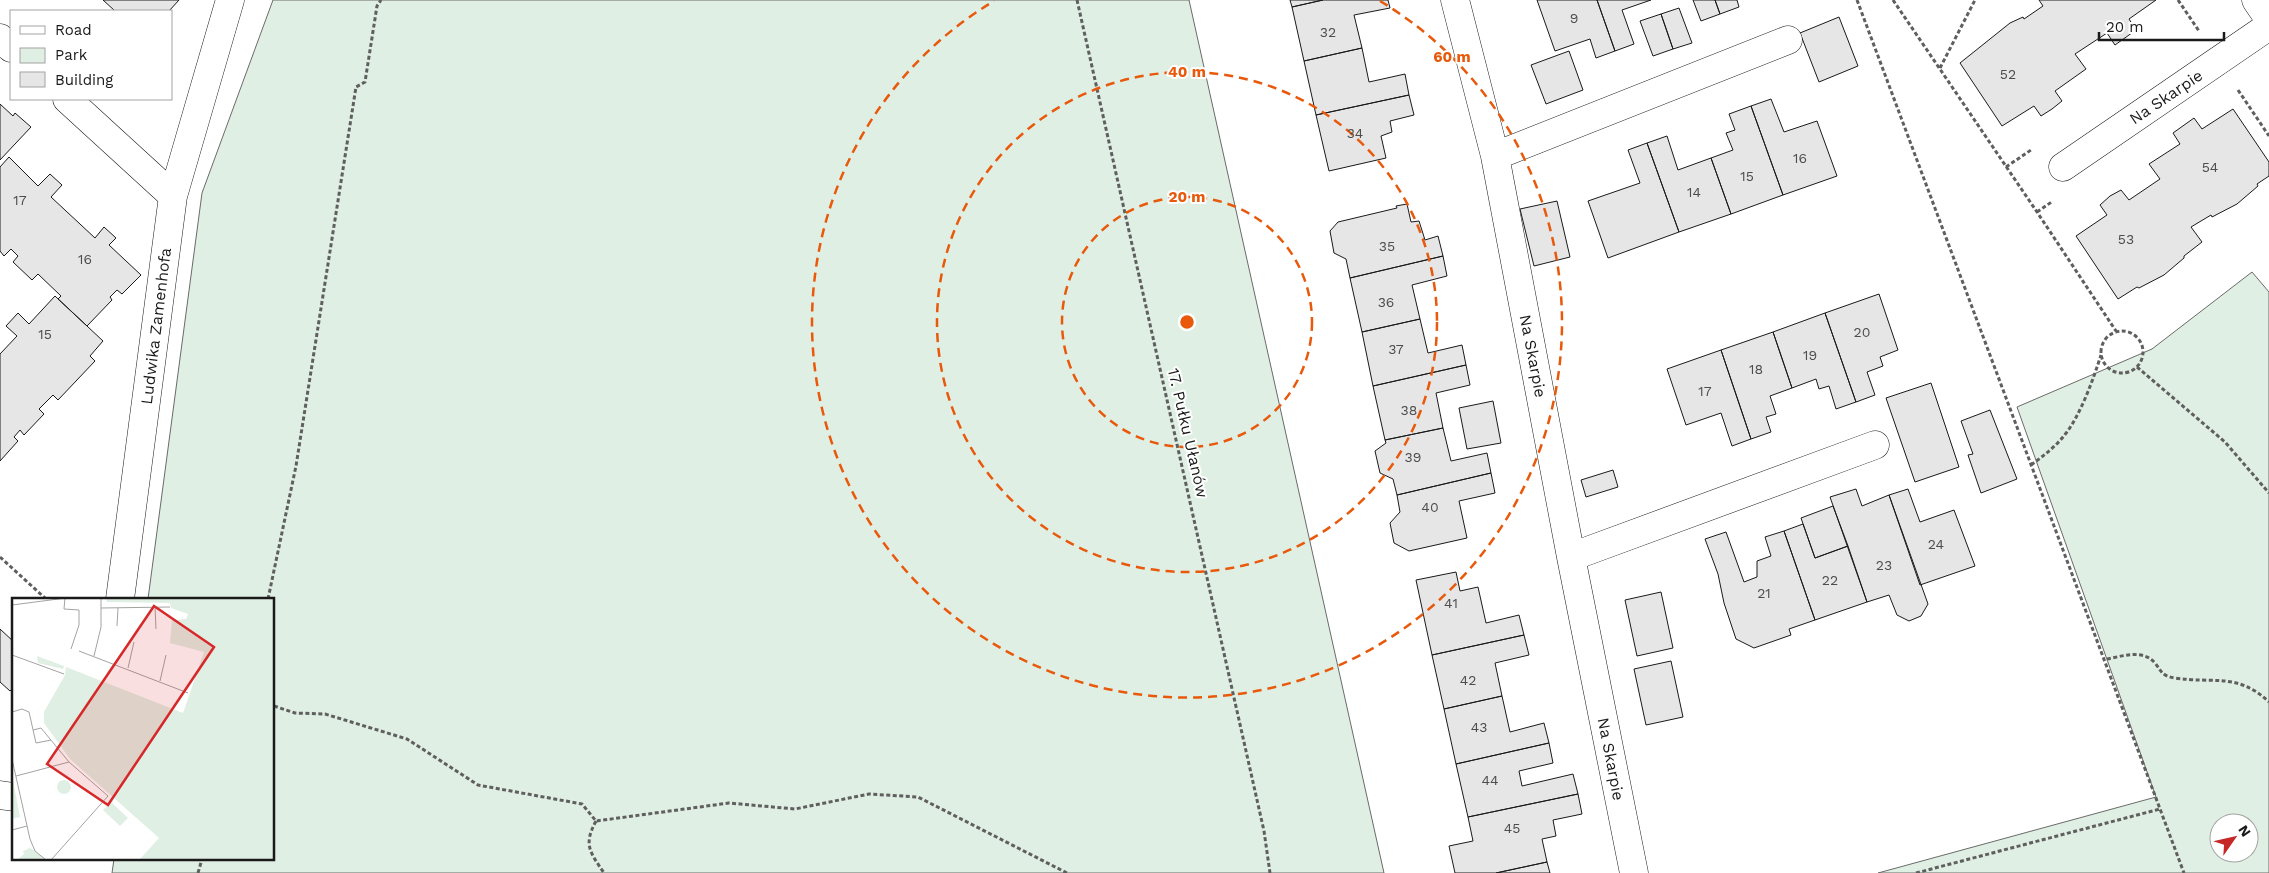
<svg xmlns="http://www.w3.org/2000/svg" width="2269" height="873" font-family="'Work Sans',sans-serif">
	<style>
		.green { fill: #e0efe3; stroke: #6a6a6a; fill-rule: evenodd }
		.building { fill: #e6e6e6; stroke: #1a1a1a }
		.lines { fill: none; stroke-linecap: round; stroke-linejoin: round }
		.minor-casing { stroke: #1a1a1a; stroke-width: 29 }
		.path { stroke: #5f5f5f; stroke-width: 3; stroke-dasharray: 4 2.5; stroke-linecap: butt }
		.minor { stroke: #fff; stroke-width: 28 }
		.ring { fill: none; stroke: #e8590c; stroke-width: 2.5; stroke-dasharray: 9 6 }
		.labels { text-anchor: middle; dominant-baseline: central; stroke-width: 4; stroke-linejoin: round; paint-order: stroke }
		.number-label { font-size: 14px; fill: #4d4d4d }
		.street-label { font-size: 16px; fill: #1a1a1a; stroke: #fff }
		.inset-road { fill: none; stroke: #a3a3a3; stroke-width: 1 }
		.view { fill: #d62828; fill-opacity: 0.15; stroke: #d62828; stroke-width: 2.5 }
		.inset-edge { fill: none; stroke: #1a1a1a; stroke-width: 2.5 }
		.centre { fill: #e8590c; stroke: #fff; stroke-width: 2.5 }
		.ring-label { font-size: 15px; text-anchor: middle; font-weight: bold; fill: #e8590c; stroke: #fff; stroke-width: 4; stroke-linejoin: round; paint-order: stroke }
	</style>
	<rect width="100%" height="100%" fill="#fff"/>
	<!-- green -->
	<path class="green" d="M 273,0 L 1189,0 L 1384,873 L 112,873 L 114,859 L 274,859 L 274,599 L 148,599 L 202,193 Z
		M 2252,272 L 2269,292 L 2269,873 L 1878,873 L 2156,797 L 2017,407 L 2152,349 ZM 2219,823 L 2249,823 L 2249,853 L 2219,853 Z"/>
	<!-- building -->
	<path class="building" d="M 103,0 L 179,0 L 169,11 L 115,11 Z
		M 1290,0 L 1323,0 L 1292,7 Z
		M 1323,0 L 1388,0 L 1390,8 L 1354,15 L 1362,48 L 1304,61 L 1292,7 Z
		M 1537,0 L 1597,0 L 1615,51 L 1596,58 L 1590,39 L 1555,51 Z
		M 1597,0 L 1651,0 L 1622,10 L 1634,44 L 1615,51 Z
		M 1693,0 L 1715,0 L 1720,14 L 1701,21 Z
		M 1715,0 L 1737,0 L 1739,7 L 1720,14 Z
		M 2039,0 L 2156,0 L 2129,19 L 2136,30 L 2115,45 L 2107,33 L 2075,54 L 2086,69 L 2055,91 L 2062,101 L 2052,109 L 2041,116 L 2034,106 L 2002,126 L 1960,63 L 2010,23 L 2023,17 L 2024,19 L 2043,6 Z
		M 1679,8 L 1692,43 L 1673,49 L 1661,14 Z
		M 1661,14 L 1673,49 L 1653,56 L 1640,21 Z
		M 1839,17 L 1858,66 L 1819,82 L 1800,33 Z
		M 1362,48 L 1369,82 L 1405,74 L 1409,95 L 1316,115 L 1304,61 Z
		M 1569,51 L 1583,90 L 1546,104 L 1531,65 Z
		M 1409,95 L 1414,115 L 1390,121 L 1392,132 L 1381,136 L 1386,158 L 1329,171 L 1316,115 Z
		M 1771,99 L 1784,132 L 1817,121 L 1837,176 L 1783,195 L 1751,106 Z
		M 0,104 L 13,116 L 15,113 L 31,127 L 0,160 Z
		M 1751,106 L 1783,195 L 1731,214 L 1711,158 L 1733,150 L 1726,133 L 1735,130 L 1729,114 Z
		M 2233,109 L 2269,162 L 2269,176 L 2257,184 L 2258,186 L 2237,204 L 2212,217 L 2211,215 L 2191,227 L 2202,242 L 2184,256 L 2184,258 L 2164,275 L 2139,288 L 2137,287 L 2118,299 L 2076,236 L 2107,215 L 2100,205 L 2110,196 L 2121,190 L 2129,200 L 2160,179 L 2149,164 L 2180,144 L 2173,133 L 2194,118 L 2202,129 Z
		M 1667,136 L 1678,170 L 1711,158 L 1731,214 L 1679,232 L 1647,143 Z
		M 1647,143 L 1679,232 L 1608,258 L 1588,201 L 1640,183 L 1628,150 Z
		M 9,157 L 38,186 L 50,174 L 62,185 L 51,197 L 95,238 L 104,227 L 116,238 L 109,245 L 141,275 L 122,294 L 117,290 L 110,297 L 112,300 L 87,326 L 58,299 L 61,296 L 38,274 L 32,280 L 13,262 L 18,256 L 11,249 L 4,256 L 0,251 L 0,167 Z
		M 1557,201 L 1570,257 L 1534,266 L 1520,209 Z
		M 1407,204 L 1411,222 L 1419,221 L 1425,240 L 1438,236 L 1443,256 L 1350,278 L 1346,259 L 1334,253 L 1330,231 L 1338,222 L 1397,208 L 1396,206 Z
		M 1443,256 L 1447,276 L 1412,285 L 1420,319 L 1362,332 L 1350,278 Z
		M 1879,294 L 1898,350 L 1880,357 L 1883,366 L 1867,372 L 1875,395 L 1856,402 L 1825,313 Z
		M 55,296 L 103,341 L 90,356 L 95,361 L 58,400 L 53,395 L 39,409 L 44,414 L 24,435 L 20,430 L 14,437 L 18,441 L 0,461 L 0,354 L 17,336 L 6,326 L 18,313 L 29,324 Z
		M 1825,313 L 1856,402 L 1836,409 L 1829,386 L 1819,389 L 1816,379 L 1792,388 L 1773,332 Z
		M 1420,319 L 1428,353 L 1462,345 L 1466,365 L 1373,386 L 1362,332 Z
		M 1773,332 L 1792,388 L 1770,396 L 1776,414 L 1766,417 L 1771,432 L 1751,439 L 1721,350 Z
		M 1721,350 L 1751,439 L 1732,446 L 1721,413 L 1686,425 L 1667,369 Z
		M 1466,365 L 1470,385 L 1436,393 L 1443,428 L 1385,440 L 1373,386 Z
		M 1931,383 L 1959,467 L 1915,482 L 1886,398 Z
		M 1493,401 L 1501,443 L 1467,449 L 1459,408 Z
		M 1990,410 L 2017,479 L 1981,493 L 1968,455 L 1973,454 L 1961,421 Z
		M 1443,428 L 1451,461 L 1487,453 L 1491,473 L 1397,495 L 1393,479 L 1380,473 L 1375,451 L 1386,443 L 1385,440 Z
		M 1613,470 L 1618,487 L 1586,497 L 1581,480 Z
		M 1491,473 L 1495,493 L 1459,501 L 1467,538 L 1409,551 L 1394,543 L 1390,523 L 1400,512 L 1397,495 Z
		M 1856,489 L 1862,506 L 1889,495 L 1928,604 L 1921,616 L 1909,621 L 1897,615 L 1889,595 L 1867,602 L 1830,497 Z
		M 1908,489 L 1920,522 L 1954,510 L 1975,566 L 1920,585 L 1889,495 Z
		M 1833,506 L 1848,546 L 1815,558 L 1801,518 Z
		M 1803,524 L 1815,558 L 1848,546 L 1867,602 L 1815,620 L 1784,531 Z
		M 1784,531 L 1815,620 L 1789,629 L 1791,635 L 1754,648 L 1736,639 L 1724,603 L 1718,574 L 1705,539 L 1726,532 L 1744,582 L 1757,577 L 1757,561 L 1771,556 L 1765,537 Z
		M 1456,572 L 1460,591 L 1478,587 L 1486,623 L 1519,615 L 1524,635 L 1432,655 L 1416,580 Z
		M 1661,592 L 1673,648 L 1637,656 L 1625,600 Z
		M 0,629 L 14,642 L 14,687 L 10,691 L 0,682 Z
		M 1524,635 L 1529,655 L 1495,663 L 1502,696 L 1444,709 L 1432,655 Z
		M 1671,661 L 1683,717 L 1646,725 L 1634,669 Z
		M 1502,696 L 1510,732 L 1544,723 L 1549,743 L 1456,764 L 1444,709 Z
		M 1549,743 L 1553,763 L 1519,771 L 1522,786 L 1573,774 L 1578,794 L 1468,817 L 1456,764 Z
		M 1578,794 L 1582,814 L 1553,820 L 1556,836 L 1542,839 L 1547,862 L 1496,873 L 1455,873 L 1449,846 L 1473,841 L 1468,817 Z
		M 1547,862 L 1550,873 L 1496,873 Z"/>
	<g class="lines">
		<defs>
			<path id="minor" d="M 1455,0 L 1495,156 L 1571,557 L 1634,873
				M 2256,0 L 2269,19
				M 0,38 L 11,48
				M 67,99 L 173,196
				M 1495,156 L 1788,40
				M 2063,167 L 2269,26
				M 1571,557 L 1875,445
				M 120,599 L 173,196 L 230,0
				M 0,795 L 14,797"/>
		</defs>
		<!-- minor casing -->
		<use href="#minor" class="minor-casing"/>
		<!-- path -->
		<path class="path" d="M 1077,0 L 1264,831 L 1270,873
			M 1857,0 L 2184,873
			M 1893,0 L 2037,212 L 2116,331
			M 2178,0 L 2199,31
			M 1940,68 L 1975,0
			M 2238,90 L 2269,136
			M 2006,167 L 2031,150
			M 2037,212 L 2053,201
			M2101 352a21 21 0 1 1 42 0a21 21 0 1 1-42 0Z
			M 2137,367 L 2225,442 L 2269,493
			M 2031,465 C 2043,456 2054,448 2063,437 C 2080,417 2093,380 2101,355
			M 0,557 L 46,599
			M 268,599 L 296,466 L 356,87 L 365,82 L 377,6 L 381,0
			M 2107,659 C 2123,656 2143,649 2155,663 C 2162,672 2162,676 2175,678 C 2214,684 2237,672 2269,702
			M 274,706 L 295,713 L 325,714 L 407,739 L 478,785 L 582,804 L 596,821 L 729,803 L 795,809 L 869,794 L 918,797 L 1067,873
			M 596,821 C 583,845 590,852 604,873
			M 198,873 L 202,859
			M 1916,873 L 2160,809"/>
		<!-- minor -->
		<use href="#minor" class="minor"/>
	</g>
	<!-- distance rings -->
	<g class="ring">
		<circle cx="1187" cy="322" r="125"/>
		<circle cx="1187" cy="322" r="250"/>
		<path d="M1380 1A375 375 0 1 1 994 1"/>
	</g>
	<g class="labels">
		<!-- number labels -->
		<g class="number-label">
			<text x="1574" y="18">9</text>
			<text x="1328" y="32">32</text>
			<text x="2008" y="74">52</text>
			<text x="1355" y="133">34</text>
			<text x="1800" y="158">16</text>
			<text x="2210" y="167">54</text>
			<text x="1747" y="176">15</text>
			<text x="1694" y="192">14</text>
			<text x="20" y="200">17</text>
			<text x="2126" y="239">53</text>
			<text x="1387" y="246">35</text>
			<text x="85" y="259">16</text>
			<text x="1386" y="302">36</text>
			<text x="1862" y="332">20</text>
			<text x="45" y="334">15</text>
			<text x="1396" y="349">37</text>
			<text x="1810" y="355">19</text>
			<text x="1756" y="369">18</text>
			<text x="1705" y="391">17</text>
			<text x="1409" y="410">38</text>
			<text x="1413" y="457">39</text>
			<text x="1430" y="507">40</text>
			<text x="1936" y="544">24</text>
			<text x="1884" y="565">23</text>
			<text x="1830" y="580">22</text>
			<text x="1764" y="593">21</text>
			<text x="1451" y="603">41</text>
			<text x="1468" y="680">42</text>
			<text x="1479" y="727">43</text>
			<text x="1490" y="780">44</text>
			<text x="1512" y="828">45</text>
		</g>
		<!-- street labels -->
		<g class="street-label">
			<text transform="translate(2166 97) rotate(-34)">Na Skarpie</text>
			<text transform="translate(156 326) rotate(-83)">Ludwika Zamenhofa</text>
			<text transform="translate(1533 356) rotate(79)">Na Skarpie</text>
			<text transform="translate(1188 433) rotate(77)">17. Pułku Ułanów</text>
			<text transform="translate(1611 759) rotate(79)">Na Skarpie</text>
		</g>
	</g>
	<!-- overview -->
	<g transform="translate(12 598)">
		<rect width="262" height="262" fill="#fff"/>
		<path d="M 94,0 L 262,0 L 262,262 L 127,262 L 147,240 L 58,161 L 32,125 L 32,114 L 53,77 L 54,69 L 171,115 L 192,54 L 158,45 L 160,22 L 174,21 L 176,16 L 159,10 L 158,5 L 95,4 ZM 25,58 L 52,68 L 51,71 L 26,65 ZM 0,177 L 8,219 L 0,221 ZM45 189a7 7 0 1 1 14 0a7 7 0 1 1-14 0ZM 99,204 L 116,220 L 108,228 L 91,212 ZM 18,250 L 23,253 L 34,262 L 5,262 L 12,256 L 11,253 Z" fill="#e0efe3"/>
		<path class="inset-road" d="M 53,0 L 52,11 L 67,12 L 67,27 L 59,51M 0,7 L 54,0M 143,9 L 144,31M 89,10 L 158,9M 105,28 L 106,10M 67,53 L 176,95M 0,57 L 52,76M 82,58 L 89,29 L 89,0M 116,70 L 122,44M 148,83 L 154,57M 0,114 L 10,111 L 17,114 L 24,145 L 39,142M 21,132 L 29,130 L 57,164 L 96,198 L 39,262M 0,161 L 18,241 L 23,253 L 34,262M 4,178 L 57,164M 0,232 L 15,228"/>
		<path class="view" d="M 142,8 L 202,49 L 96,207 L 35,166 Z"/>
		<rect width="262" height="262" class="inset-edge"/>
	</g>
	<circle cx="1187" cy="322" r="8" class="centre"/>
	<g class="ring-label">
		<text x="1452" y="62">60 m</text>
		<text x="1187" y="77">40 m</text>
		<text x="1187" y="202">20 m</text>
	</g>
	<!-- legend -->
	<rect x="10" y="10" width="162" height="90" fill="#ffffff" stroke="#a3a3a3"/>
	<rect x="20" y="26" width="25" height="8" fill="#ffffff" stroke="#a3a3a3"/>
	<text x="55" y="35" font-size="15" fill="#1a1a1a">Road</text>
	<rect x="20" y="48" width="25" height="15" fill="#e0efe3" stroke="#a3a3a3"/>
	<text x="55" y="60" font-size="15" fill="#1a1a1a">Park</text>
	<rect x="20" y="72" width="25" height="15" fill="#e6e6e6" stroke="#a3a3a3"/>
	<text x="55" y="85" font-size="15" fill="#1a1a1a">Building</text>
	<!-- north arrow -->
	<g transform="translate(2234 838) rotate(56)"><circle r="24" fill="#ffffff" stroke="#a3a3a3"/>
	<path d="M0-4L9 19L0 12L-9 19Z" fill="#c62828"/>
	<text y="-8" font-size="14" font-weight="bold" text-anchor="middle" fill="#1a1a1a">N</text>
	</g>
	<!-- scale -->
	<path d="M2099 32v8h125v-8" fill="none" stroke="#1a1a1a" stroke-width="2.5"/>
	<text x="2106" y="32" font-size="15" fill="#1a1a1a" stroke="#ffffff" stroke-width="4" paint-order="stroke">20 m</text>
</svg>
